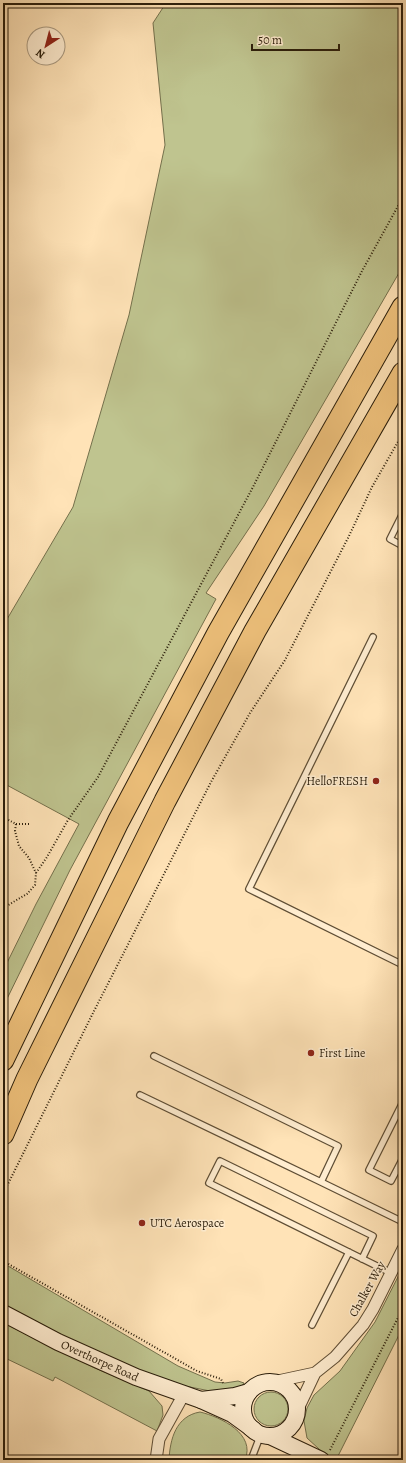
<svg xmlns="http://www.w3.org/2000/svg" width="406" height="1463" font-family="Alegreya,serif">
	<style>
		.green { fill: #bfc48f; stroke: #74704c }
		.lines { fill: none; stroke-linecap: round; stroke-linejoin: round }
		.lane-casing { stroke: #5f4e35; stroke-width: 8 }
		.street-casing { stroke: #5f4e35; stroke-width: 13 }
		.secondary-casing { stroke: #2a1d0a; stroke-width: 18 }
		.highway-casing { stroke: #2a1d0a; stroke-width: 23 }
		.path { stroke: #2a1d0a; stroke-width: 2; stroke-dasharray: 1 2; stroke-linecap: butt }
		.lane { stroke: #ffedd0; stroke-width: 5.5 }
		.street { stroke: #ffedd0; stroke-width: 11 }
		.secondary { stroke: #ffedd0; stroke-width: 16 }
		.highway { stroke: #f0c27c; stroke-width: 21 }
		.poi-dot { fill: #8f2418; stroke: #ffedd0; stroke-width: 1.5 }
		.labels { text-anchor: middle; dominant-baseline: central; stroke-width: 3; stroke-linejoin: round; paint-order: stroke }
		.poi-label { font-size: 12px; fill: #2a1d0a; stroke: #ffedd0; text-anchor: start }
		.street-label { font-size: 12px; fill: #2a1d0a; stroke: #ffedd0 }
	</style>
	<rect width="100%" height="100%" fill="#ffe3b7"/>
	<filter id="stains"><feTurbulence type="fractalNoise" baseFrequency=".005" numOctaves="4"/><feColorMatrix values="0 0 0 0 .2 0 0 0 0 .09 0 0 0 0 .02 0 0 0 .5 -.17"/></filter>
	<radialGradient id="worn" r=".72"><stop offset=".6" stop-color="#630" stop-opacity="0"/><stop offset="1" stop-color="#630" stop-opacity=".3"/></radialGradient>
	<!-- green -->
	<path class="green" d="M 166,3 L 403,3 L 403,266 L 264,506 L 206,593 L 216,599 L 70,870 L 3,1007 L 3,971 L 36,904 L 79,824 L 3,783 L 3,626 L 73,507 L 129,315 L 165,145 L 153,23 Z
		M 3,1263 L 178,1366 L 215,1382 L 225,1383 L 238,1381 L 244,1383 L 239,1389 L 215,1392 L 185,1386 L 158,1378 L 73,1341 L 3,1304 Z
		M 403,1267 L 403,1327 L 336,1460 L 331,1460 L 307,1438 L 304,1421 L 307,1408 L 314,1395 L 340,1371 L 375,1322 Z
		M 3,1323 L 95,1368 L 149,1391 L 162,1406 L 163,1415 L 157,1431 L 55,1377 L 53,1381 L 3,1357 Z
		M254 1409a17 17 0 1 1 34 0a17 17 0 1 1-34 0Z
		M 200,1412 C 221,1417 256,1434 245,1460 L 169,1460 C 170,1439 176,1416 200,1412 Z"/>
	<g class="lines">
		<defs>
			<path id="lane" d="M 403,513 L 390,539 L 403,546
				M 373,637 L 249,889 L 403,965
				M 154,1056 L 338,1146 L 321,1182 L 403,1222
				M 140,1095 L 321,1182
				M 403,1102 L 369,1170 L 391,1181 L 403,1158
				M 362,1259 L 373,1236 L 220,1161 L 209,1183 L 391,1273
				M 312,1325 L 349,1252
				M 251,1460 L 261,1434"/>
			<path id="street" d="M 273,1382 L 315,1373
				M 297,1411 L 315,1373 L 335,1357 L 363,1325 L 373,1309 L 403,1249
				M 156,1460 L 159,1439 L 184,1394"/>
			<g id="secondary">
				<path id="s1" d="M 3,1313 L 58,1342 L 136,1377 L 201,1400 L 232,1414 L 254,1430"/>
				<circle cx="270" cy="1409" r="27"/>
				<path d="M 201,1400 L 235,1396 L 249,1392"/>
				<path d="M 270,1436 L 321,1460"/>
			</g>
			<path id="highway" d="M 3,1060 L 118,822 L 218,633 L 403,307
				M 3,1134 L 27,1079 L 165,801 L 255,631 L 403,373"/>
		</defs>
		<!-- lane casing -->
		<use href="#lane" class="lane-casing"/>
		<!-- street casing -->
		<use href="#street" class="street-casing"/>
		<!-- secondary casing -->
		<use href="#secondary" class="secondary-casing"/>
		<!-- highway casing -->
		<use href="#highway" class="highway-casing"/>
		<!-- path -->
		<path class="path" d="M 3,817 L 16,824 L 15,831 L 19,846 L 29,858 L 36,873 L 35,885 L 27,894 L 3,908
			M 16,824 L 30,824
			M 36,873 L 47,857 L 68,820 L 98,777 L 253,487 L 362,271 L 403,197
			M 3,1194 L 93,1013 L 211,782 L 250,713 L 285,660 L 349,536 L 372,487 L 403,433
			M 3,1261 L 197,1371 L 221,1379 L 223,1383
			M 330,1450 L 403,1308"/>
		<!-- lane -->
		<use href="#lane" class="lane"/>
		<!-- street -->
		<use href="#street" class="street"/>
		<!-- secondary -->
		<use href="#secondary" class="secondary"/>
		<!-- highway -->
		<use href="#highway" class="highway"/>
	</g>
	<!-- markers -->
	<g class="poi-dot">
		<circle cx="376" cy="781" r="4"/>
		<circle cx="311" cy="1053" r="4"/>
		<circle cx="142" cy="1223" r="4"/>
	</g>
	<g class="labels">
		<!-- poi labels -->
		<g class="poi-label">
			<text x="368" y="781" text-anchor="end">HelloFRESH</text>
			<text x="319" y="1053">First Line</text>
			<text x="150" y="1223">UTC Aerospace</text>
		</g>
		<!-- street labels -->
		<g class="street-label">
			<text transform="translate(367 1289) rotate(-61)">Chalker Way</text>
			<text stroke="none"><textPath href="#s1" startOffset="108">Overthorpe Road</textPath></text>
		</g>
	</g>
	<!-- margin -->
	<rect width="406" height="1463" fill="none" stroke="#ffe3b7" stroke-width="16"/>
	<rect x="4" y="4" width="398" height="1455" fill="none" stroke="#2a1d0a" stroke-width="2"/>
	<rect x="8" y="8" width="390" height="1447" fill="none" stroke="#2a1d0a"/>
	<!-- north arrow -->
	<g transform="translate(46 46) rotate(216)"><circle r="19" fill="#ffedd0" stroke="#aa9a81"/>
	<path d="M0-3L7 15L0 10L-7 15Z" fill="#8f2418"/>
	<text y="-6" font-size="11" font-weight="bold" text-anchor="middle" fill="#2a1d0a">N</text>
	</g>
	<!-- scale -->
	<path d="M252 44v6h87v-6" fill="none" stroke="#2a1d0a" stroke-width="2"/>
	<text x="258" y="44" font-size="12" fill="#2a1d0a" stroke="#ffedd0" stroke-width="3" paint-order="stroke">50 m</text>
	<rect width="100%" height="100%" filter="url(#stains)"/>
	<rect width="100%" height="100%" fill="url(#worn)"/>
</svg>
